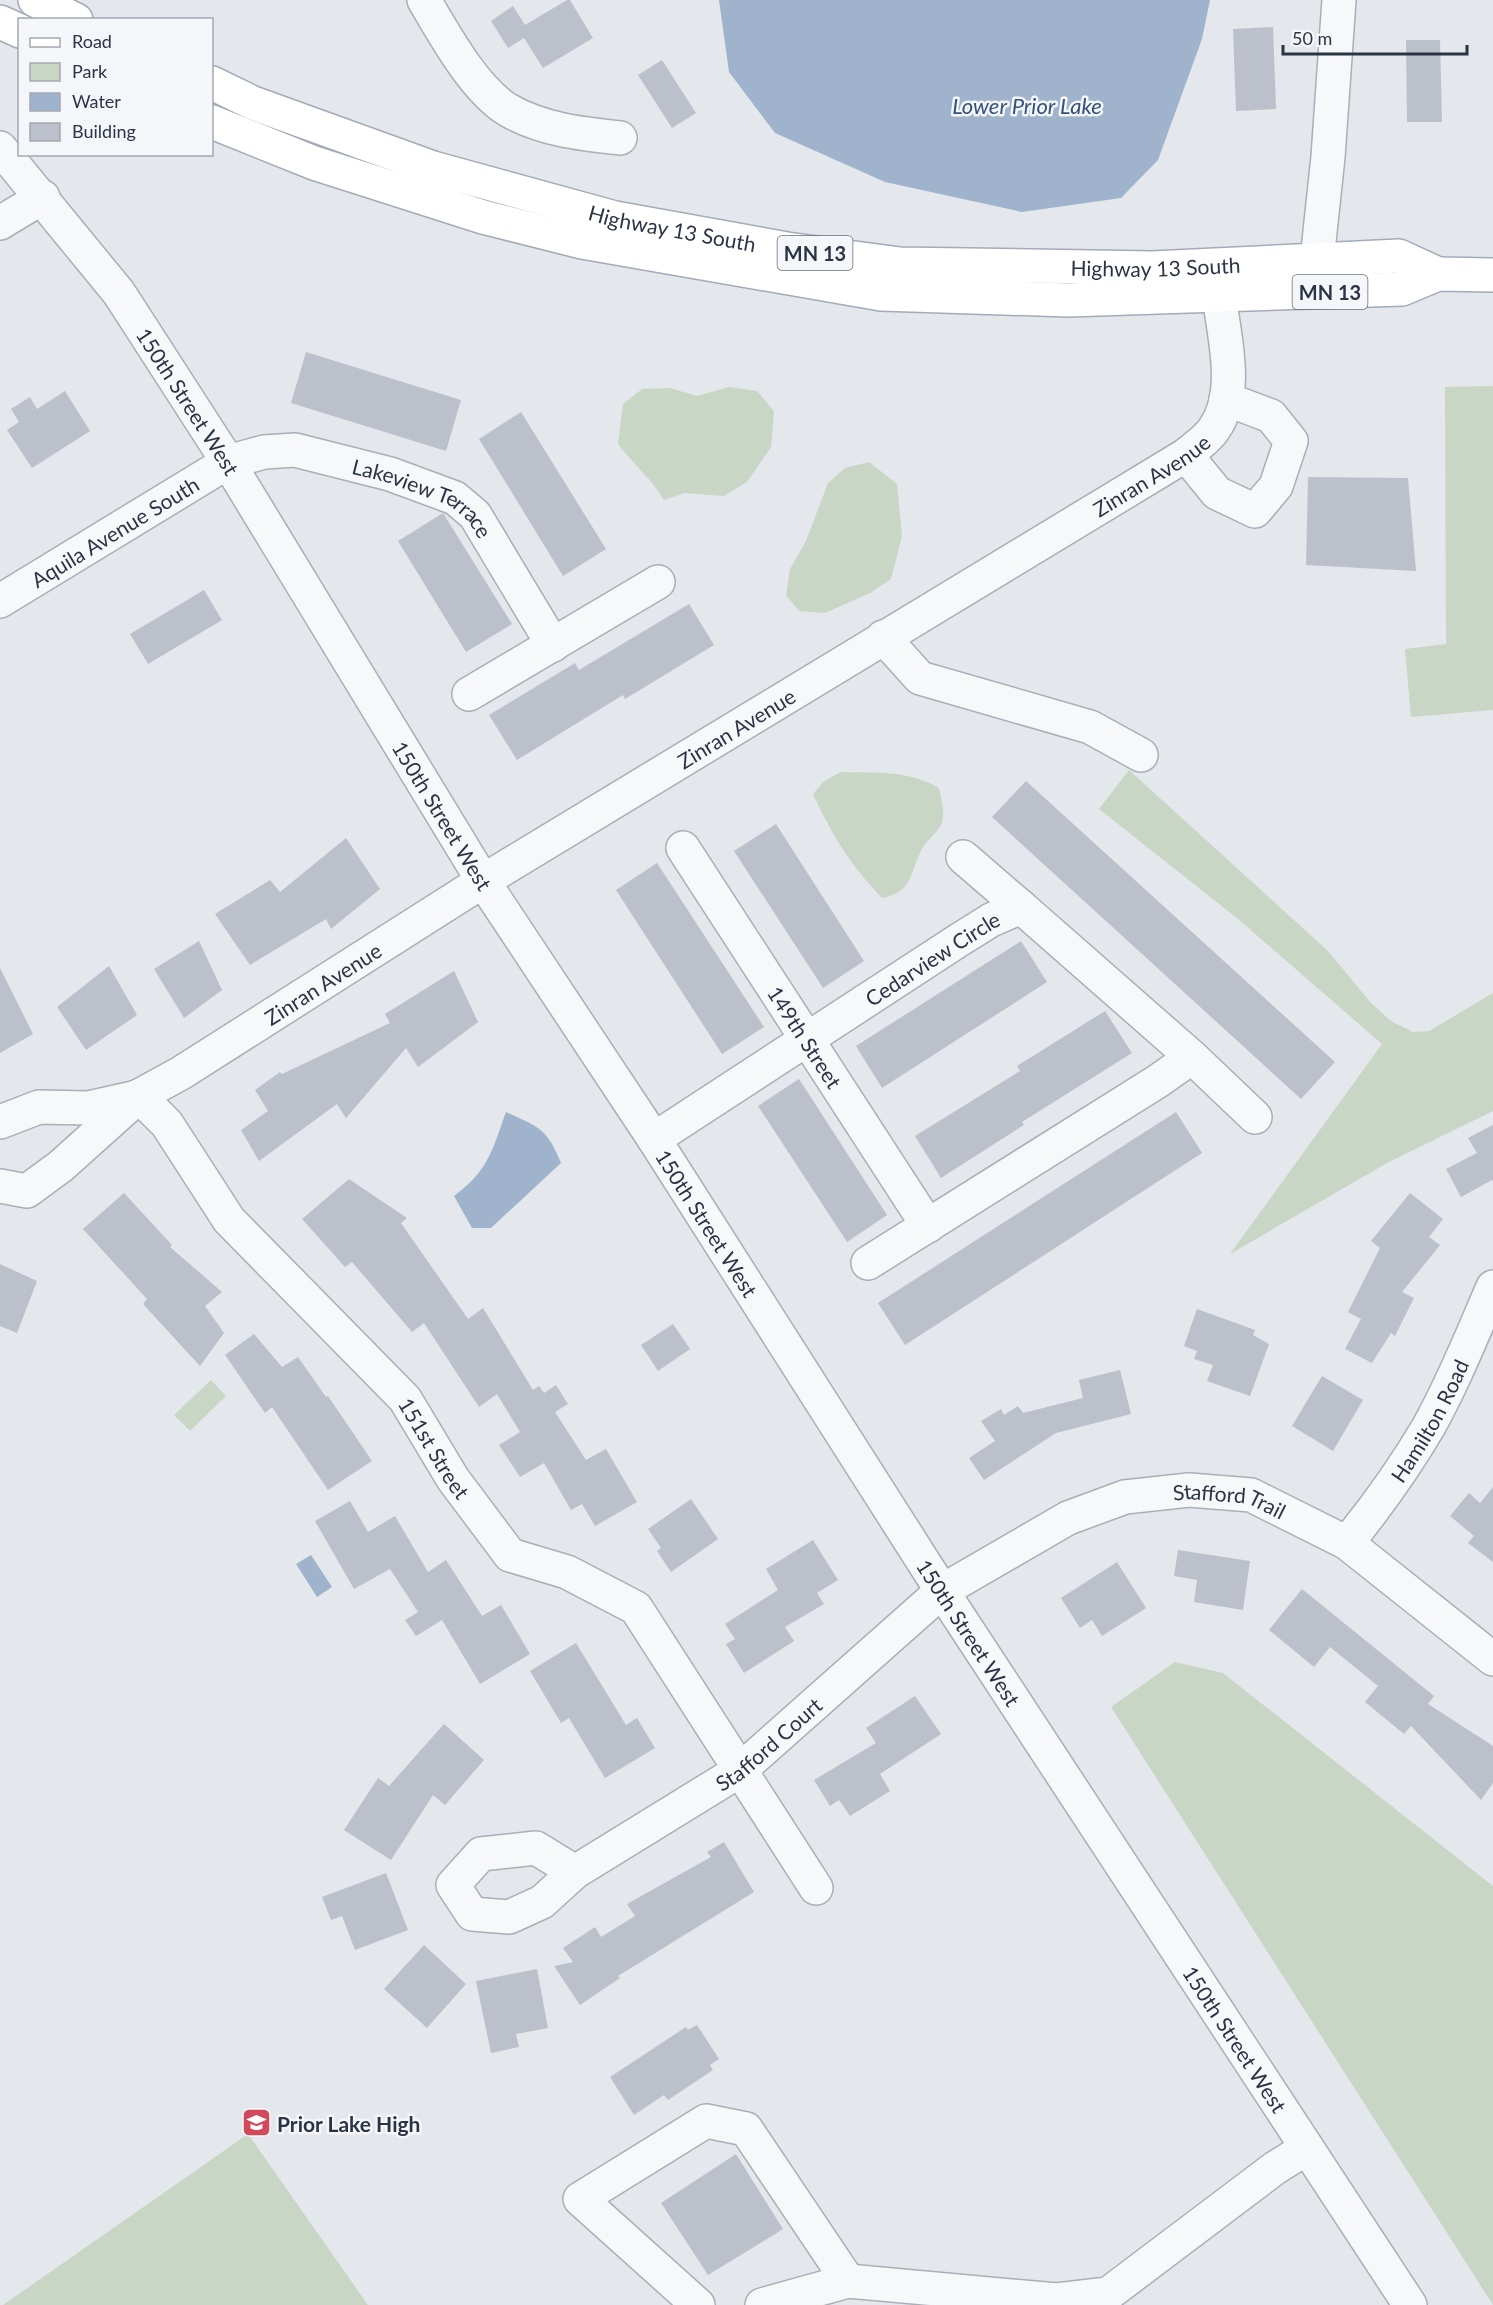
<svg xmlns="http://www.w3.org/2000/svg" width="1493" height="2305" font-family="Lato,sans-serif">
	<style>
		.green { fill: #c9d6c5 }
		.water { fill: #9fb4cc }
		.building { fill: #bbc0ca }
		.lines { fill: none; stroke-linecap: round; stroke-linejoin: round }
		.minor-casing { stroke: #a9aeb7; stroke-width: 36 }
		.major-casing { stroke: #a3abb8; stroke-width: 36 }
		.minor { stroke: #f7f8fa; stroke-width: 33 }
		.major { stroke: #fff; stroke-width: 33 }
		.labels { text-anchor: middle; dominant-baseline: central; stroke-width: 5; stroke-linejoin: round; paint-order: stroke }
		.shield { fill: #f4f6f9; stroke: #676e7b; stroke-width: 1.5 }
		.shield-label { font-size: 20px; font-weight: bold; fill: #2b3445 }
		.street-label { font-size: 21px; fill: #2b3445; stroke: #f4f6f9 }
		.poi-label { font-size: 21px; font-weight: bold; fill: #2b3445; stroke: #f4f6f9; text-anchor: start }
		.water-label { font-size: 22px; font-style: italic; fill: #34527a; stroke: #f4f6f9 }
	</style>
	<rect width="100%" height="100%" fill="#e4e7ec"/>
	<!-- green -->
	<path class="green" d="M 1493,386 L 1493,710 L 1411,717 L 1405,649 L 1446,644 L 1445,387 Z
		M 729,387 L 757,391 L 774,411 L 771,447 L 747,482 L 724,496 L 684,493 L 664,500 C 652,479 633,464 618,444 L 623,404 L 642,389 L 670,388 L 697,396 Z
		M 869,462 L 897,484 L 902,536 L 891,579 L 870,593 L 825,613 L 799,611 L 786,595 L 790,569 L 806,541 L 828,483 L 845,468 Z
		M 1129,770 L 1328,951 L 1371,1003 L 1391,1021 L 1413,1032 L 1429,1031 L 1493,993 L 1493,1111 L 1387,1163 L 1230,1254 L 1382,1044 L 1238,919 L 1099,809 Z
		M 841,772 C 876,773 908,770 939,788 C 941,799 946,814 941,825 C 937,833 928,839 923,847 C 909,871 915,892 882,898 C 850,864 833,837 813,794 L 824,781 Z
		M 211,1380 L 226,1396 L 190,1431 L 174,1415 Z
		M 1175,1662 L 1223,1673 L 1493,1886 L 1493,2305 L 1111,1707 Z
		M 248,2134 L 368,2305 L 3,2305 Z"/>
	<!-- water -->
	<path class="water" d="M 719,0 L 1210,0 L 1202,39 L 1158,160 L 1121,198 L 1022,212 L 885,182 L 775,133 L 729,72 Z
		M 506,1112 C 539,1127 547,1128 561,1163 L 491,1228 L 472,1228 L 454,1196 C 488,1171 492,1151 506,1112 Z
		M 311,1555 L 332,1587 L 317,1597 L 296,1564 Z"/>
	<!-- building -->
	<path class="building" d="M 567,0 L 570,0 L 593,38 L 543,68 L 524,38 L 508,48 L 491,21 L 513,6 L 525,25 Z
		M 1273,27 L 1276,109 L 1236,111 L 1233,29 Z
		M 1406,40 L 1440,40 L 1442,122 L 1407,122 Z
		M 662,60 L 696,113 L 672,128 L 638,75 Z
		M 306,352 L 461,400 L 446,451 L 291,403 Z
		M 65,391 L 90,431 L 32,468 L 7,430 L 19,422 L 11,409 L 30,397 L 37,409 Z
		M 521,412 L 606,549 L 563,576 L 479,439 Z
		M 1308,477 L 1408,478 L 1416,571 L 1306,565 Z
		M 443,513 L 512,624 L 466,652 L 398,541 Z
		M 204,590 L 222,620 L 148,664 L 130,634 Z
		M 689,604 L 714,645 L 625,699 L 623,695 L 517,760 L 489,715 L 575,663 L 579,670 Z
		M 1026,781 L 1335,1062 L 1301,1099 L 992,817 Z
		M 776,824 L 864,961 L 823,988 L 734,851 Z
		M 346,838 L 380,889 L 331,929 L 326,919 L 250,965 L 215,914 L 270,880 L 280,892 Z
		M 657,863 L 764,1027 L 722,1054 L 616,890 Z
		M 199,941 L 222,990 L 184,1018 L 154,969 Z
		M 1021,941 L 1047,982 L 882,1088 L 856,1046 Z
		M 109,966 L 137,1015 L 86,1050 L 57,1007 Z
		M 0,968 L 33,1034 L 0,1053 Z
		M 454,971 L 478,1022 L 418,1067 L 406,1048 L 346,1118 L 337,1104 L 259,1161 L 241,1130 L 268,1111 L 255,1090 L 280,1072 L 282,1074 L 390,1023 L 385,1014 Z
		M 1105,1011 L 1132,1053 L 1022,1122 L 1024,1125 L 941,1178 L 915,1136 L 1020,1071 L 1017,1066 Z
		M 799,1079 L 887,1215 L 847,1242 L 758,1106 Z
		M 1176,1112 L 1202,1153 L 905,1345 L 878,1303 Z
		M 1493,1125 L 1493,1182 L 1492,1180 L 1461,1197 L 1446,1169 L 1477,1153 L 1468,1138 Z
		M 349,1179 L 407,1218 L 401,1223 L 468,1319 L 483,1308 L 533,1390 L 539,1386 L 544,1393 L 556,1385 L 568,1404 L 555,1412 L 586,1460 L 606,1449 L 637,1502 L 595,1526 L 582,1504 L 571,1510 L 544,1463 L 520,1477 L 499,1445 L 520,1432 L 497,1394 L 479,1407 L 424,1323 L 412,1332 L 352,1262 L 345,1267 L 302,1219 Z
		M 124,1193 L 172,1245 L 170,1247 L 222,1292 L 205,1306 L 224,1333 L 200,1366 L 143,1304 L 147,1299 L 83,1229 Z
		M 1410,1193 L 1443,1219 L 1429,1237 L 1440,1245 L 1402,1292 L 1414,1298 L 1395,1336 L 1391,1333 L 1372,1363 L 1345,1349 L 1361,1319 L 1348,1312 L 1380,1248 L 1371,1241 Z
		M 0,1264 L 37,1281 L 17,1333 L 0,1326 Z
		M 1197,1309 L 1255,1330 L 1253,1335 L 1269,1344 L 1250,1396 L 1207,1381 L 1213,1365 L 1194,1359 L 1197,1351 L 1184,1346 Z
		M 673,1324 L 690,1349 L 658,1371 L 641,1345 Z
		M 254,1334 L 282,1367 L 298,1357 L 326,1397 L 328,1396 L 372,1461 L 328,1490 L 272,1407 L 265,1413 L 225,1355 Z
		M 1120,1370 L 1131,1414 L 1056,1433 L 984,1480 L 969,1458 L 995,1441 L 981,1421 L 1001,1409 L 1004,1415 L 1018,1406 L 1023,1413 L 1083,1398 L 1079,1380 Z
		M 1322,1376 L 1363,1400 L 1333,1451 L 1292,1426 Z
		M 1493,1487 L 1493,1562 L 1468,1543 L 1474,1536 L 1450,1516 L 1469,1493 L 1480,1503 Z
		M 691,1499 L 718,1539 L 671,1572 L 657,1551 L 661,1548 L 648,1529 Z
		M 350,1501 L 368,1532 L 395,1516 L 428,1572 L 446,1560 L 482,1616 L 501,1605 L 530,1654 L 480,1684 L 442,1620 L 416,1636 L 405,1620 L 418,1612 L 390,1569 L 354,1589 L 315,1521 Z
		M 813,1540 L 838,1580 L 817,1593 L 824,1604 L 785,1627 L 794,1641 L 744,1673 L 726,1644 L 735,1639 L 725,1624 L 778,1590 L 766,1569 Z
		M 1178,1550 L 1250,1561 L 1243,1610 L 1194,1602 L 1197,1580 L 1174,1576 Z
		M 1117,1562 L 1146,1608 L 1102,1636 L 1092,1620 L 1080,1628 L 1061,1598 Z
		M 1302,1589 L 1434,1696 L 1428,1704 L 1493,1746 L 1493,1783 L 1481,1800 L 1411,1726 L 1404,1734 L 1365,1702 L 1378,1686 L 1330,1647 L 1314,1667 L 1269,1630 Z
		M 576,1643 L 626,1725 L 637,1718 L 655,1748 L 605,1778 L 569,1718 L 561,1723 L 530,1671 Z
		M 915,1696 L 941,1734 L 880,1774 L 890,1791 L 850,1816 L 839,1800 L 830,1806 L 814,1780 L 876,1743 L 866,1728 Z
		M 444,1724 L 484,1760 L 445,1805 L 433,1795 L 391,1860 L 344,1830 L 378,1778 L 389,1786 Z
		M 724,1842 L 754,1892 L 618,1976 L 620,1978 L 580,2005 L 554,1966 L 573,1962 L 563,1948 L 595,1927 L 601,1937 L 635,1916 L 627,1904 L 711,1857 L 707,1852 Z
		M 386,1873 L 408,1930 L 355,1950 L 342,1916 L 331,1920 L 322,1897 Z
		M 424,1945 L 466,1984 L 427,2028 L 384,1989 Z
		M 537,1969 L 548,2028 L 516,2034 L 519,2047 L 491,2053 L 476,1981 Z
		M 697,2025 L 719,2059 L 710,2065 L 713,2070 L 668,2100 L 664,2095 L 634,2115 L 610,2077 L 686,2027 L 688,2030 Z
		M 736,2154 L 783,2229 L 708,2275 L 661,2203 Z"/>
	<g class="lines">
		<defs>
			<g id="minor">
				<path d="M 424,0 C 444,34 474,89 508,110 C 543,130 582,134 620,138"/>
				<path id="s1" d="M 0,148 L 119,293 L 228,462 L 483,881 L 654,1139 L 942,1591 L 1410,2305"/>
				<path d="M 0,223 L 43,197"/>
				<path d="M 1317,260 L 1328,157 L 1339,0"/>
				<path d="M 1186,455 L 1217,493 L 1255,511 L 1276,486 L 1291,441 L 1271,416 L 1226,399"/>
				<path id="s2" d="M 0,601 L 228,462 L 264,452 L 295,450 L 390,474 L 455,498 L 475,515 L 553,645"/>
				<path d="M 883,637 L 920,678 L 1090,727 L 1141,755"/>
				<path d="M 469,694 L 658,582"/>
				<path id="s3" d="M 683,848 L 928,1226"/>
				<path d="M 963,857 L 1021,907"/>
				<path d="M 1192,1057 L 1255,1117"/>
				<path id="s4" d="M 139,1096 L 167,1124 L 229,1220 L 405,1399 L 453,1479 L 510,1555 L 567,1572 L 636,1608 L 816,1888"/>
				<path d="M 0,1122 L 39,1107 L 88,1108 L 137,1097"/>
				<path id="s5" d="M 654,1139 L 959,940 L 991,920 L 1021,907 L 1192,1057 L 1158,1081 L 868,1263"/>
				<path id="s6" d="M 0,1186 L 27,1191 L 61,1166 L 139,1096 L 181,1073 L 483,881 L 1186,455 C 1195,447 1208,439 1214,429 C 1240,392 1224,337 1219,295"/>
				<path id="s7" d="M 1347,1543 C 1377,1506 1405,1467 1429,1426 C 1454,1381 1473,1333 1493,1287"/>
				<path id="s8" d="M 575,1872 L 542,1902 L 509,1917 L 472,1914 L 453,1885 L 481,1854 L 536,1848 L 575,1872 L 739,1771 L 942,1591 L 1068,1518 L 1125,1497 L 1189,1490 L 1251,1495 L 1347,1543 L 1493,1659"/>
				<path d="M 698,2305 L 580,2199 L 706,2121 L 746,2129 L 848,2281"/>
				<path d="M 762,2305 L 848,2281 L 1057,2300 L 1108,2294 L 1275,2168 L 1307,2148"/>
			</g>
			<g id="major">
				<path d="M 35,0 L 76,20"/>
				<path d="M 0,22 L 20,31"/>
				<path id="s9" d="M 212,83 L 253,103 L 433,168 L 615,218 L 787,249 L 900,264 L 1152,268 L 1399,256 L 1438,274"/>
				<path d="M 212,122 L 314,163 L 483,217 L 582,242 L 881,294 L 1068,300 L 1219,295 L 1402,289 L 1438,274 L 1493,275"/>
			</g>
		</defs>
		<!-- minor casing -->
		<use href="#minor" class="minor-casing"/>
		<!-- major casing -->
		<use href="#major" class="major-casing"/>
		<!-- minor -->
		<use href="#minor" class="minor"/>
		<!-- major -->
		<use href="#major" class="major"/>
	</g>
	<!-- icons -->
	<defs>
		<symbol id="school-square" viewBox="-11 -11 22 22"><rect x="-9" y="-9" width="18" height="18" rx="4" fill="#d1495b" stroke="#f4f6f9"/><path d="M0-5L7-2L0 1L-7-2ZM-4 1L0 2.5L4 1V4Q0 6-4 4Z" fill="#fff"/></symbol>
	</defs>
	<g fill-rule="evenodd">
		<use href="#school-square" x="240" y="2106" width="33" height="33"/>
	</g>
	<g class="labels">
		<!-- shield labels -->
		<g class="shield">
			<rect x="777.5" y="236" width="75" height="34" rx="4.5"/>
			<rect x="1292.5" y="275" width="75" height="34" rx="4.5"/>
		</g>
		<g class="shield-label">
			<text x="815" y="253">MN 13</text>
			<text x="1330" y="292">MN 13</text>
		</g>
		<!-- street labels -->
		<g class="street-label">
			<text stroke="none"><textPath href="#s9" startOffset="484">Highway 13 South</textPath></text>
			<text stroke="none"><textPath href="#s9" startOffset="970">Highway 13 South</textPath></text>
			<text stroke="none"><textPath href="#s1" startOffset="316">150th Street West</textPath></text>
			<text stroke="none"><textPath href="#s6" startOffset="1362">Zinran Avenue</textPath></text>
			<text stroke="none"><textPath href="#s2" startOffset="474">Lakeview Terrace</textPath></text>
			<text stroke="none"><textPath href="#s2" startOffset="134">Aquila Avenue South</textPath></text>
			<text stroke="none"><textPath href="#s6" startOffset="876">Zinran Avenue</textPath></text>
			<text stroke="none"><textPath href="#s1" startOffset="802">150th Street West</textPath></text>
			<text stroke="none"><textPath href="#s5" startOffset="332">Cedarview Circle</textPath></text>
			<text stroke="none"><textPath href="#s6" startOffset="390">Zinran Avenue</textPath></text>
			<text stroke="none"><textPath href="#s3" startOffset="225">149th Street</textPath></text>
			<text stroke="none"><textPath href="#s1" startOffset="1288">150th Street West</textPath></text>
			<text stroke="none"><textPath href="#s7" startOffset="148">Hamilton Road</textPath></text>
			<text stroke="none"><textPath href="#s4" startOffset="462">151st Street</textPath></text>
			<text stroke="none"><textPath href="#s8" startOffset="1072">Stafford Trail</textPath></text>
			<text stroke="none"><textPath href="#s1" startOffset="1774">150th Street West</textPath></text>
			<text stroke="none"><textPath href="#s8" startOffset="528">Stafford Court</textPath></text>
			<text stroke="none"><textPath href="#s1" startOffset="2260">150th Street West</textPath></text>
		</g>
		<!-- poi labels -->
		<g class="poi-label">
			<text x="277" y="2123">Prior Lake High</text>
		</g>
		<!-- water labels -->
		<g class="water-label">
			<text x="1027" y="105">Lower Prior Lake</text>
		</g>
	</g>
	<!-- legend -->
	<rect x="18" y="18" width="195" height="138" fill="#f4f6f9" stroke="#a4a8b1" stroke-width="1.5"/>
	<rect x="30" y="38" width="30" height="9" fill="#ffffff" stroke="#a4a8b1" stroke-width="1.5"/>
	<text x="72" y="48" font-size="18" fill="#2b3445">Road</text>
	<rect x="30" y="63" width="30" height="18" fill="#c9d6c5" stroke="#a4a8b1" stroke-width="1.5"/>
	<text x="72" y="78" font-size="18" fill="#2b3445">Park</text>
	<rect x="30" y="93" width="30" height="18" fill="#9fb4cc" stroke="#a4a8b1" stroke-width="1.5"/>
	<text x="72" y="108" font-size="18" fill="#2b3445">Water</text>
	<rect x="30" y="123" width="30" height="18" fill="#bbc0ca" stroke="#a4a8b1" stroke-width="1.5"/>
	<text x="72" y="138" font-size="18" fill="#2b3445">Building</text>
	<!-- scale -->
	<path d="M1283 45v9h184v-9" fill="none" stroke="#2b3445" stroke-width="3"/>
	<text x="1292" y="45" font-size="18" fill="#2b3445" stroke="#f4f6f9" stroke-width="4.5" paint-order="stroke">50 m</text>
</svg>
